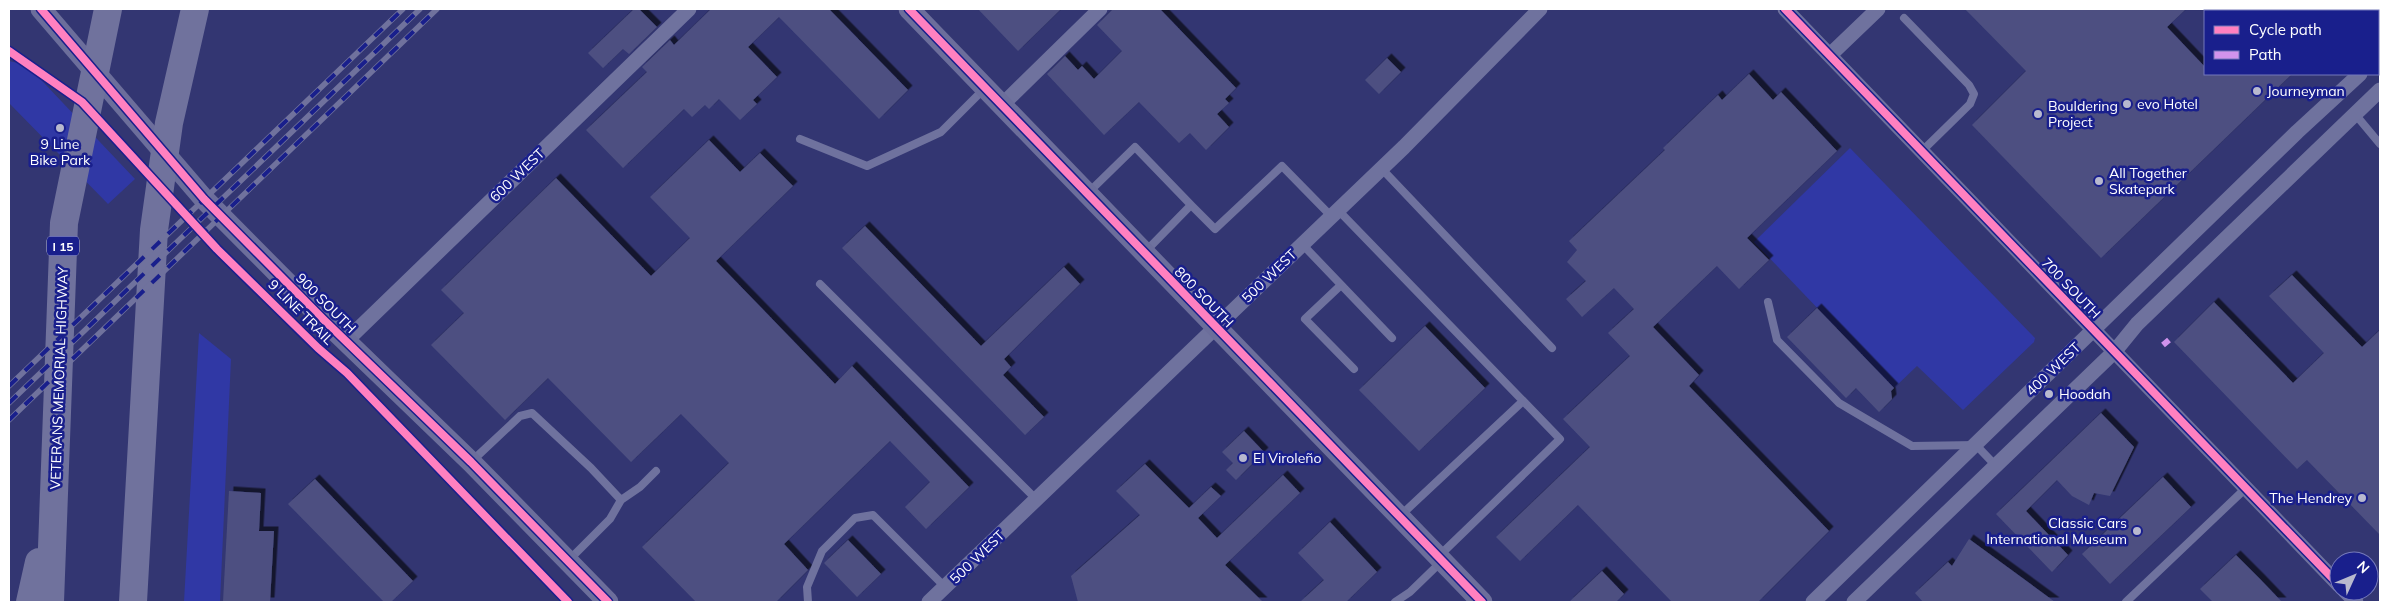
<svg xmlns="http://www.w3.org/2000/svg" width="2389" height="611" font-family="Mulish,sans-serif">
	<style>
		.green { fill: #3038a5 }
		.building { fill: #4d5081; filter: url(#shadow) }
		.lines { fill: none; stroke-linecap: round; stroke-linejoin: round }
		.lane { stroke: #6f729e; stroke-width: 8 }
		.street { stroke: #6f729e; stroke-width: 15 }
		.secondary { stroke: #6c6e9b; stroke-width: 21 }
		.highway { stroke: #70729d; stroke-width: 28 }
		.rail-casing { stroke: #70729d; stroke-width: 5.5 }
		.rail { stroke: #191f8c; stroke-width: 4; stroke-dasharray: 11; stroke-linecap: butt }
		.quiet { stroke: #d193ec; stroke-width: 6; stroke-dasharray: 12 6; stroke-linecap: butt }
		.cycleway-casing { stroke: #191f8c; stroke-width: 11 }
		.cycleway { stroke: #ff80c0; stroke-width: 8 }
		.poi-dot { fill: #b8b9ce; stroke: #191f8c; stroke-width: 2 }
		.labels { text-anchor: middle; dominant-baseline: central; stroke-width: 5; stroke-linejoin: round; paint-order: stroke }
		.shield { fill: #191f8c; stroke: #babcdc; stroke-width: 1 }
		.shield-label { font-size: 12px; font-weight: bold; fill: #fff }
		.poi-label { font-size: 14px; fill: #fff; stroke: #191f8c; text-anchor: start }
		.street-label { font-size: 14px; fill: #fff; stroke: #191f8c }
	</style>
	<defs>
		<filter id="shadow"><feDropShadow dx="4.5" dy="-4.5" stdDeviation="0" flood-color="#0009"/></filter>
	</defs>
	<rect width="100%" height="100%" fill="#333672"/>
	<!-- green -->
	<path class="green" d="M 9,61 L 27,65 L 135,179 L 108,204 L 9,103 Z
		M 1850,148 L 2035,338 L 2034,342 L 1963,410 L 1917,366 L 1894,388 L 1754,242 Z
		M 199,333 L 231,359 L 220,602 L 184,602 Z"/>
	<!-- building -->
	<path class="building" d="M 634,9 L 639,9 L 657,27 L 629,54 L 623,49 L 603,68 L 588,53 Z
		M 711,9 L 829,9 L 908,90 L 879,119 L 779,17 L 748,47 L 777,77 L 753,100 L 757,104 L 740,120 L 719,99 L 709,109 L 705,105 L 692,117 L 684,109 L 623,168 L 586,130 L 647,72 L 642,67 L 670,40 L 674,45 Z
		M 978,9 L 1061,9 L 1018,51 Z
		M 1113,9 L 1160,9 L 1236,88 L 1225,99 L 1229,103 L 1217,114 L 1229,127 L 1206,150 L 1190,133 L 1179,143 L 1139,102 L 1104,135 L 1047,74 L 1065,56 L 1078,70 L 1082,66 L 1094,79 L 1122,51 L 1097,25 Z
		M 1965,9 L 2186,9 L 2167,27 L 2205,67 L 2205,74 L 2292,74 L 2101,258 L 1972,125 L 2026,71 Z
		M 1387,58 L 1401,72 L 1379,94 L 1365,80 Z
		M 1749,74 L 1773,100 L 1781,92 L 1837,151 L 1747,238 L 1769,260 L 1739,289 L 1717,266 L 1653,327 L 1699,375 L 1689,386 L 1829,531 L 1758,602 L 1672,602 L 1578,505 L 1520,561 L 1496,537 L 1590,447 L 1563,419 L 1630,356 L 1608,333 L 1634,309 L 1614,288 L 1582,317 L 1566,299 L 1586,281 L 1567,262 L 1577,250 L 1569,241 L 1665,150 L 1663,148 L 1718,95 L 1722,100 Z
		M 709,140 L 740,172 L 760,153 L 793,186 L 716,261 L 835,384 L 852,366 L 969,487 L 926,529 L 905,507 L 930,482 L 890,441 L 784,544 L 808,570 L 776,602 L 696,602 L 642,547 L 729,463 L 681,414 L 631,462 L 548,378 L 505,420 L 431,345 L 464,313 L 441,290 L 556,178 L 651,276 L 690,238 L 650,197 Z
		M 865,226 L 981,346 L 1064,267 L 1080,284 L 1004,359 L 1011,367 L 1003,375 L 1044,417 L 1025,435 L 842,248 Z
		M 2292,275 L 2362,347 L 2380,330 L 2380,535 L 2307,460 L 2297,469 L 2174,342 L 2214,302 L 2293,383 L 2324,353 L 2269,296 Z
		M 1817,308 L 1894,388 L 1891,391 L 1892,399 L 1879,412 L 1856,388 L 1846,398 L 1787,337 Z
		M 1425,326 L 1485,388 L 1419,451 L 1359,390 Z
		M 2101,413 L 2134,447 L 2110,496 L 2094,493 L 2089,505 L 2072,496 L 2057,480 L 2026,511 L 2068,555 L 2052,572 L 1996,514 Z
		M 1244,431 L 1264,452 L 1236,480 L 1226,470 L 1233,463 L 1222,452 Z
		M 1145,464 L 1189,508 L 1211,487 L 1221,496 L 1198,518 L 1217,538 L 1283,475 L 1300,493 L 1225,565 L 1263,602 L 1078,602 L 1071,576 L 1140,515 L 1116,491 Z
		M 2163,477 L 2191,507 L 2110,584 L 2082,554 Z
		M 315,479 L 413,581 L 391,602 L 384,602 L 288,504 Z
		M 229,491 L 261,493 L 259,531 L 274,531 L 270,602 L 223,602 Z
		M 1330,522 L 1377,572 L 1346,602 L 1300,602 L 1324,580 L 1298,553 Z
		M 1969,539 L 2055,602 L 1923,602 L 1915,593 L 1948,562 L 1952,566 Z
		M 848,540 L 881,574 L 857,597 L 824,563 Z
		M 2236,555 L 2260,579 L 2282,602 L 2213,602 L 2200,589 Z
		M 1602,571 L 1624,594 L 1616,602 L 1569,602 Z"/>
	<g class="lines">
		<!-- lane -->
		<path class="lane" d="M 2358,9 L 2360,11
			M 1904,18 L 1969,85 L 1974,94 L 1970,104 L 1922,151
			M 2378,30 L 2380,32
			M 2355,114 L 2380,144
			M 800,139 L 867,166 L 941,132 L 984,89
			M 1381,168 L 1552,348
			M 1089,192 L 1135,147 L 1191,205 L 1145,252
			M 1191,205 L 1215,229 L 1282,166 L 1331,216
			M 1338,210 L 1560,439 L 1439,556
			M 1302,244 L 1392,338
			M 820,284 L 1036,499
			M 1341,285 L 1305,319 L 1354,369
			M 1768,302 L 1777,340 L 1839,403 L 1912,446 L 1976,445 L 1996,466
			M 472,461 L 520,416 L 532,413 L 591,468 L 621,500 L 610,519 L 568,561
			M 621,500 L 640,487 L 656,471
			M 1400,516 L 1523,401
			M 808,602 L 807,587 L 822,551 L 855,518 L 873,515 L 945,587
			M 1395,602 L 1410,592 L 1442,561
			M 2126,602 L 2246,488"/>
		<!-- street -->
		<path class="street" d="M 1785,9 L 2339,585
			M 1830,55 L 1878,9
			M 2378,57 L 2380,55
			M 1002,105 L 1100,9
			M 346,341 L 689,9
			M 2345,591 L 2356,602
			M 929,602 L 1404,147 L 1540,9
			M 1813,602 L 2297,132 L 2360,74
			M 1854,602 L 2115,351 L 2137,324 L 2380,90"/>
		<!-- secondary -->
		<path class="secondary" d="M 41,9 L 204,199 L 323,319 L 471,462 L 608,602
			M 909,9 L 1482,602"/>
		<!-- highway -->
		<path class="highway" d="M 30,602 L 39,562
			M 50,602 L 64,223 L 108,9
			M 133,602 L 154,230 L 169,123 L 195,9"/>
		<defs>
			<path id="rail" d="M 9,386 L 403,9
				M 9,403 L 420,9
				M 9,420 L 437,9"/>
		</defs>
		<!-- rail casing -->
		<use href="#rail" class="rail-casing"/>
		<!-- rail -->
		<use href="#rail" class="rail"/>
		<!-- quiet -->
		<path class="quiet" d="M 2163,345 L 2169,340"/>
		<defs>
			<path id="cycleway" d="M 41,9 L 204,199 L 323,319 L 471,462 L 608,602
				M 909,9 L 1482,602
				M 1785,9 L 2339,585
				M 9,51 L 82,102 L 217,249 L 318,348 L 347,373 L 568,602"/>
		</defs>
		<!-- cycleway casing -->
		<use href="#cycleway" class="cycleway-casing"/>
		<!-- cycleway -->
		<use href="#cycleway" class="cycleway"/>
	</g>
	<!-- markers -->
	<g class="poi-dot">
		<circle cx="2257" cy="91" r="5"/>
		<circle cx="2127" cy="104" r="5"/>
		<circle cx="2038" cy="114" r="5"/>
		<circle cx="60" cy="128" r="5"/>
		<circle cx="2099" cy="181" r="5"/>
		<circle cx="2049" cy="394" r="5"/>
		<circle cx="1243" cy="458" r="5"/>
		<circle cx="2362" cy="498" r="5"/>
		<circle cx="2137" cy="531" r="5"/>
	</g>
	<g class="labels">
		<!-- shield labels -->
		<rect class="shield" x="47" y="236.5" width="32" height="19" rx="4"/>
		<g class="shield-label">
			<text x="63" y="246">I 15</text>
		</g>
		<!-- poi labels -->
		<g class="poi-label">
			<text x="2267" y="91">Journeyman</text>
			<text x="2137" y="104">evo Hotel</text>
			<text x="2048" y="106">Bouldering<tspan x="2048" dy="16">Project</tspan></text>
			<text x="60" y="144" text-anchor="middle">9 Line<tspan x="60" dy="16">Bike Park</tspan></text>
			<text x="2109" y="173">All Together<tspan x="2109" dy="16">Skatepark</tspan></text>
			<text x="2059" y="394">Hoodah</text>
			<text x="1253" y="458">El Viroleño</text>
			<text x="2352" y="498" text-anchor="end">The Hendrey</text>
			<text x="2127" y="523" text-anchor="end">Classic Cars<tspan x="2127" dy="16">International Museum</tspan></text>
		</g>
		<!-- street labels -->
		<g class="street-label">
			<text transform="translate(517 175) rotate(-44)">600 WEST</text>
			<text transform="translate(1269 276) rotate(-44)">500 WEST</text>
			<text transform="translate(2071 288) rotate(46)">700 SOUTH</text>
			<text transform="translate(1204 297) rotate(46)">800 SOUTH</text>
			<text transform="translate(326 303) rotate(45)">900 SOUTH</text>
			<text transform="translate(301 312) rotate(45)">9 LINE TRAIL</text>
			<text transform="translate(2053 369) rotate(-44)">400 WEST</text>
			<text transform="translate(59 378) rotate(-88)">VETERANS MEMORIAL HIGHWAY</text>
			<text transform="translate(977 557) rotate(-44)">500 WEST</text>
		</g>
	</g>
	<!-- border -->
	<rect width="2389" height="611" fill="none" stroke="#ffffff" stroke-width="20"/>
	<!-- legend -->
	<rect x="2204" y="10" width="175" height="65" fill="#191f8c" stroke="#7579ba"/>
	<rect x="2214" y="26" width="25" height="8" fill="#ff80c0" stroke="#7579ba"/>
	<text x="2249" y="35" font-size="15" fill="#ffffff">Cycle path</text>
	<rect x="2214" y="51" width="25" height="8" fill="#d193ec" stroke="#7579ba"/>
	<text x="2249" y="60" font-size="15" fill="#ffffff">Path</text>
	<!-- north arrow -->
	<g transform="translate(2354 576) rotate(46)"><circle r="24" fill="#191f8c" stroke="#7579ba"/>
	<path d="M0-4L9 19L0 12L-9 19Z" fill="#b8b9ce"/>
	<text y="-8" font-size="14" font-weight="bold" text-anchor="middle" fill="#ffffff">N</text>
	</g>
</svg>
